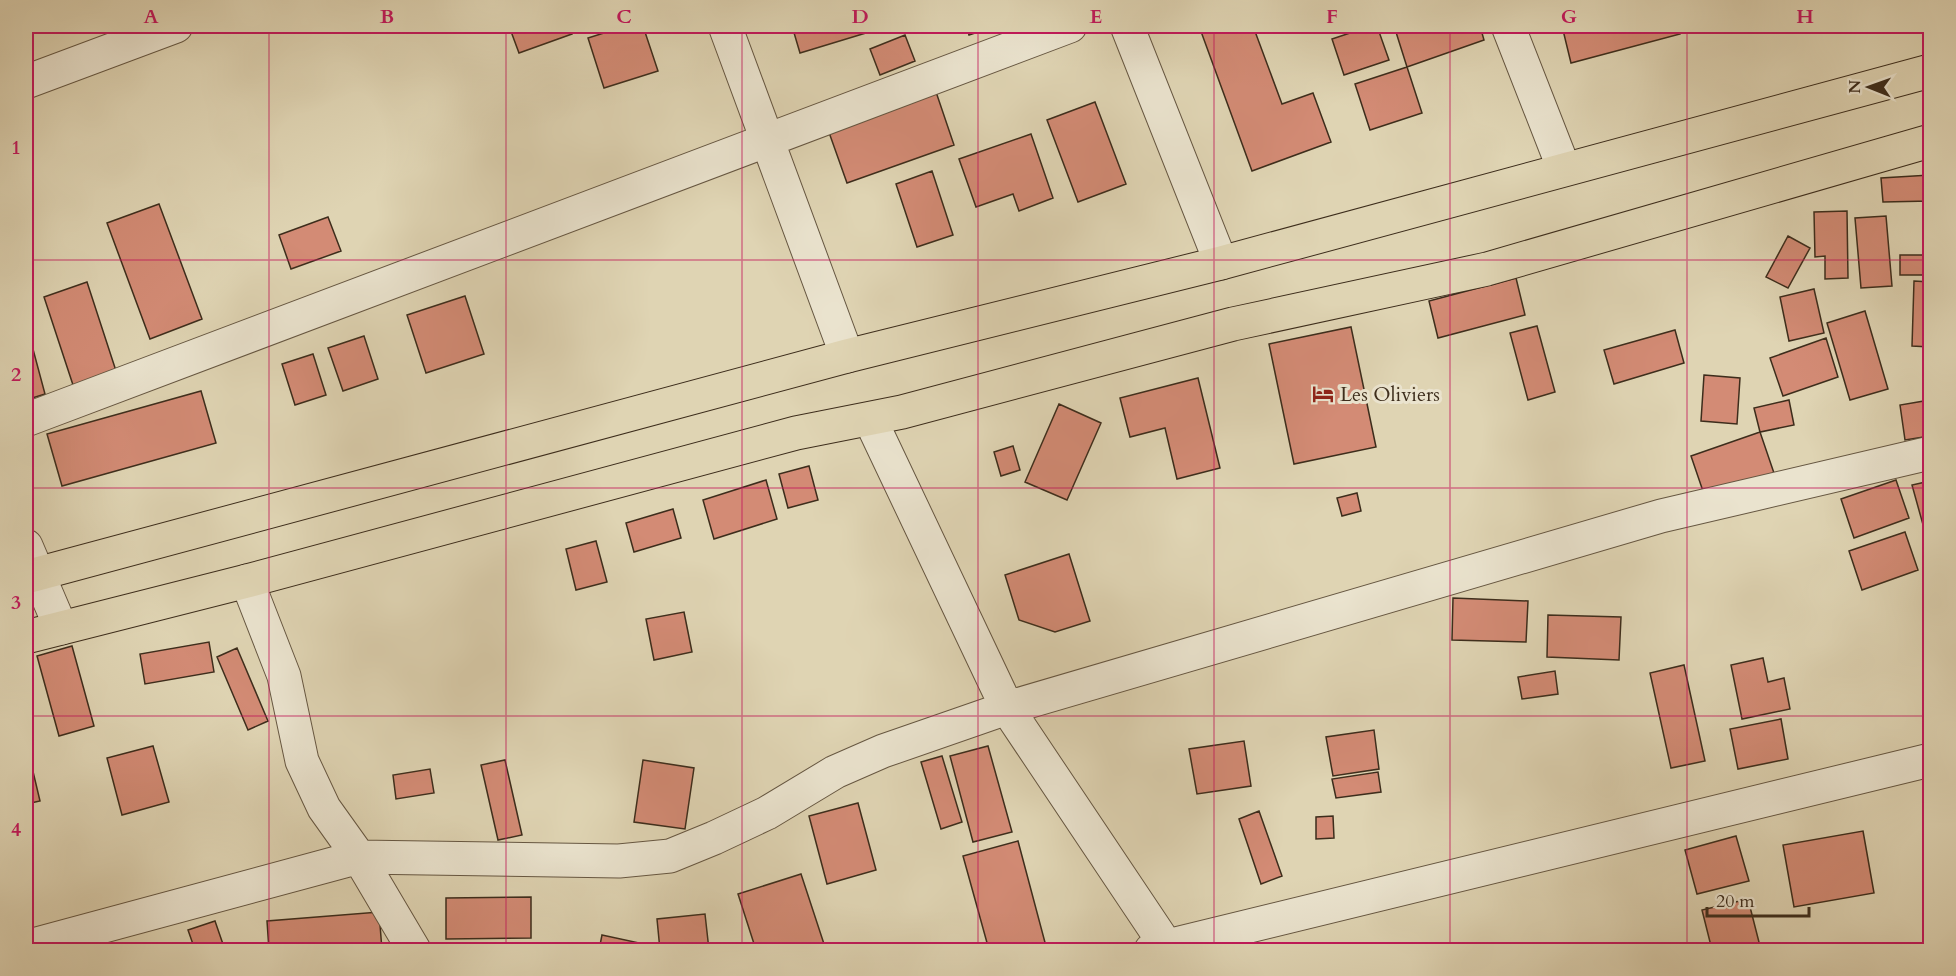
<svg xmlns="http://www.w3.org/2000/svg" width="1956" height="976" font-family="Cardo,serif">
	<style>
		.building { fill: #d38b75; stroke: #3d2d1c; stroke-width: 1.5 }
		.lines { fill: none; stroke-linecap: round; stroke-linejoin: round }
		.minor-casing { stroke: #665742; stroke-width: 35 }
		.tertiary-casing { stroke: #665742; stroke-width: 35 }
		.trunk-casing { stroke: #3d2d1c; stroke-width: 35 }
		.minor { stroke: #eae3ce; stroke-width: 33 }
		.tertiary { stroke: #eae3ce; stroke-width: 33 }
		.trunk { stroke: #dfd4b3; stroke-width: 33 }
		.grid { fill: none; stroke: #c2185b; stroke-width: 1.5; stroke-opacity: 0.55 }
		.labels { text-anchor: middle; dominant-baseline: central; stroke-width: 6; stroke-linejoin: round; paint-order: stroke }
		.poi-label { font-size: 20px; fill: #3d2d1c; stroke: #eae3ce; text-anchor: start }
		.neatline { fill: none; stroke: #c2185b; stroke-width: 2 }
		.grid-label { font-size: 20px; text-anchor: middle; font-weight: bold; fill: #c2185b }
	</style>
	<rect width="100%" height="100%" fill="#dfd4b3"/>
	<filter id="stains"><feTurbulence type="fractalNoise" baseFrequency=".00333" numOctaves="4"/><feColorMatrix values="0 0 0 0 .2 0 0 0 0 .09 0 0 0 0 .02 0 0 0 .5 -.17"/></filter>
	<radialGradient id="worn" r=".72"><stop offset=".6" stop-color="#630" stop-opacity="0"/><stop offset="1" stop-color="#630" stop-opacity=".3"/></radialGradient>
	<!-- building -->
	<path class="building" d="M 509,26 L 569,26 L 572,34 L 519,53 Z
		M 626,26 L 643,26 L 658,71 L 604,88 L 588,38 Z
		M 792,26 L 864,26 L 866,33 L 800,53 Z
		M 966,26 L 989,26 L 990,28 L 969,35 Z
		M 1199,26 L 1253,26 L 1282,104 L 1313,93 L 1331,142 L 1252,171 Z
		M 1371,26 L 1377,26 L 1389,60 L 1344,75 L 1332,39 Z
		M 1406,26 L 1480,26 L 1484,40 L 1407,67 L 1395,29 Z
		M 1562,26 L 1678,26 L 1680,34 L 1571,63 Z
		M 905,35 L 915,61 L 880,75 L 870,49 Z
		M 1407,67 L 1422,113 L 1370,130 L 1355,84 Z
		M 934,86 L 954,145 L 847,183 L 826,124 Z
		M 1095,102 L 1126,184 L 1078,202 L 1047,120 Z
		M 1031,134 L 1053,198 L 1019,211 L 1013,194 L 976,207 L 959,159 Z
		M 932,171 L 953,235 L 917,247 L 896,184 Z
		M 1930,175 L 1930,201 L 1883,202 L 1881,178 Z
		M 159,204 L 202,319 L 150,339 L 107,223 Z
		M 1847,211 L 1848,278 L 1825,279 L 1825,256 L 1815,257 L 1814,212 Z
		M 1886,216 L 1892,286 L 1861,288 L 1855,218 Z
		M 328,217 L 341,251 L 291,269 L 279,235 Z
		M 1788,236 L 1810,248 L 1788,288 L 1766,277 Z
		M 1900,255 L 1930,255 L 1930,275 L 1900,275 Z
		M 1516,278 L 1525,315 L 1438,338 L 1429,301 Z
		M 1914,281 L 1930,282 L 1930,347 L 1912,346 Z
		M 87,282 L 118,377 L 75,391 L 44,297 Z
		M 1814,289 L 1824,333 L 1789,341 L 1780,297 Z
		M 465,296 L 484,354 L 426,373 L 407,315 Z
		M 1865,311 L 1888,389 L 1850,400 L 1827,323 Z
		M 26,323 L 45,394 L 26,400 Z
		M 1537,326 L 1555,392 L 1528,400 L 1510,333 Z
		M 1351,327 L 1376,447 L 1294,464 L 1269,344 Z
		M 1675,330 L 1684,363 L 1614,384 L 1604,350 Z
		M 364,336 L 378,379 L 343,391 L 328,348 Z
		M 1826,338 L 1838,377 L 1783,396 L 1770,358 Z
		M 313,354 L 326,395 L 295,405 L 282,364 Z
		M 1704,375 L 1740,378 L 1737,424 L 1701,421 Z
		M 1198,378 L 1220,468 L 1177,479 L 1165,428 L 1130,437 L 1120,398 Z
		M 201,391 L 216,443 L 62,486 L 47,434 Z
		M 1789,400 L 1794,425 L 1760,432 L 1754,408 Z
		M 1930,400 L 1930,436 L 1905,440 L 1900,405 Z
		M 1059,404 L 1101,423 L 1067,500 L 1025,482 Z
		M 1760,432 L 1775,476 L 1706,500 L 1691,456 Z
		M 1013,446 L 1020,470 L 1001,476 L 994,452 Z
		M 809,466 L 818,500 L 788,508 L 779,474 Z
		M 766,480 L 777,519 L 714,539 L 703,500 Z
		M 1896,480 L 1909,518 L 1854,538 L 1841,499 Z
		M 1930,481 L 1930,531 L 1925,532 L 1912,485 Z
		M 1357,493 L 1361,511 L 1342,516 L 1337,498 Z
		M 673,509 L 681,538 L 634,552 L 626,523 Z
		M 1905,532 L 1918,570 L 1862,590 L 1849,551 Z
		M 596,541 L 607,582 L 576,590 L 566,549 Z
		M 1069,554 L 1090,621 L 1055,632 L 1019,620 L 1005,575 Z
		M 1453,598 L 1528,601 L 1526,642 L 1452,640 Z
		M 684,612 L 692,652 L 654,660 L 646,619 Z
		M 1548,615 L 1621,617 L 1619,660 L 1547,657 Z
		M 209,642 L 214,672 L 145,684 L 140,654 Z
		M 72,646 L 94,726 L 59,736 L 37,656 Z
		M 237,648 L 268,721 L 248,730 L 217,657 Z
		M 1763,658 L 1768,682 L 1784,678 L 1790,709 L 1742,719 L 1731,665 Z
		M 1684,665 L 1705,761 L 1671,768 L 1650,673 Z
		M 1555,671 L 1558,694 L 1522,699 L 1518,677 Z
		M 1781,719 L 1788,759 L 1738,769 L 1730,729 Z
		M 1374,730 L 1379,769 L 1333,776 L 1326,737 Z
		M 1244,741 L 1251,786 L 1197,794 L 1189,749 Z
		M 26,742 L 40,801 L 26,804 Z
		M 153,746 L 169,802 L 122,815 L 107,758 Z
		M 988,746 L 1012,832 L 973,842 L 950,756 Z
		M 942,756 L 962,822 L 941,829 L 921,762 Z
		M 505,760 L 522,835 L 498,840 L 481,765 Z
		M 643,760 L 694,768 L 685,829 L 634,822 Z
		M 430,769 L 434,793 L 396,799 L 393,775 Z
		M 1378,772 L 1381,792 L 1336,798 L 1332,779 Z
		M 858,803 L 876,870 L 827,884 L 809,816 Z
		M 1259,811 L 1282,876 L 1261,884 L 1239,819 Z
		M 1333,816 L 1334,838 L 1316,839 L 1316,817 Z
		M 1863,831 L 1874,893 L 1794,907 L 1783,845 Z
		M 1736,836 L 1749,881 L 1697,894 L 1685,850 Z
		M 1018,841 L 1047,950 L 989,950 L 963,856 Z
		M 801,874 L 826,950 L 756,950 L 738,894 Z
		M 531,897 L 531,938 L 446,939 L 446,898 Z
		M 1748,899 L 1761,950 L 1712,950 L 1702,910 Z
		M 379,912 L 382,950 L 269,950 L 267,921 Z
		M 705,914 L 709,950 L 660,950 L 657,919 Z
		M 215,921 L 225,950 L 195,950 L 188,930 Z
		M 602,935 L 644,944 L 643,950 L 599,950 Z"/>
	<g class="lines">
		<defs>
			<path id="minor" d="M 725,26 L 847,356
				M 1127,26 L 1221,263
				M 1508,26 L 1564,169
				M 26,82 L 176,26
				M 870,419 L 1007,708 L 1169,950
				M 26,420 L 1070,26
				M 247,581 L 284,676 L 302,761 L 324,808 L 359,857 L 414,950
				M 26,947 L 359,857 L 619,861 L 670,856 L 714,838 L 767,813 L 835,772 L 883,751 L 1007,708 L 1661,516 L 1930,453
				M 1151,950 L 1930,760"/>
			<path id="tertiary" d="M 26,546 L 61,628"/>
			<path id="trunk" d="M 26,577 L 847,356 L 1221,263 L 1930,71
				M 26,637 L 247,581 L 796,433 L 902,412 L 1233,324 L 1487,269 L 1930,141"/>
		</defs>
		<!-- minor casing -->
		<use href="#minor" class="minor-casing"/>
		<!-- tertiary casing -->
		<use href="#tertiary" class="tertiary-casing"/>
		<!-- trunk casing -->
		<use href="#trunk" class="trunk-casing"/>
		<!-- minor -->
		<use href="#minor" class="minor"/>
		<!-- tertiary -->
		<use href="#tertiary" class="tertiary"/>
		<!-- trunk -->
		<use href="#trunk" class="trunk"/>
	</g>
	<!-- grid -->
	<path class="grid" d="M 269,26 L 269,950M 506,26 L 506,950M 742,26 L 742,950M 978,26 L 978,950M 1214,26 L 1214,950M 1450,26 L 1450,950M 1687,26 L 1687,950M 26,260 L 1930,260M 26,488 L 1930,488M 26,716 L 1930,716"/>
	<!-- icons -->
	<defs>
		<symbol id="hotel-bare" viewBox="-9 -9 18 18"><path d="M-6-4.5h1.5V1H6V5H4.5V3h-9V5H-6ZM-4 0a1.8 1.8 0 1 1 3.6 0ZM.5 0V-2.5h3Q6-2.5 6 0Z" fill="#8f2418" stroke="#eae3ce" stroke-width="2.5" paint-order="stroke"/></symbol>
	</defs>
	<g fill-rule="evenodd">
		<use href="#hotel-bare" x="1308" y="379" width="30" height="30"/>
	</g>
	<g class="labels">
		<!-- poi labels -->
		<g class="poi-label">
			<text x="1340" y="394">Les Oliviers</text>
		</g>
	</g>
	<!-- margin -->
	<rect width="1956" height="976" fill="none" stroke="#dfd4b3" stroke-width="66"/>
	<!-- north arrow -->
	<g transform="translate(1869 87) rotate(271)" stroke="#eae3ce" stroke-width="4.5" paint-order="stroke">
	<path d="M0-4.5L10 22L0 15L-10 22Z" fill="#3d2d1c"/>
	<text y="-9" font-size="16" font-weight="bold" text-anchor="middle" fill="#3d2d1c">N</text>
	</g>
	<!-- scale -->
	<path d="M1707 907v9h102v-9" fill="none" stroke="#3d2d1c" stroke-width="3"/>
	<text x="1716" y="907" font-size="18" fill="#3d2d1c" stroke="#eae3ce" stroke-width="4.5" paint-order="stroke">20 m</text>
	<rect x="33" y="33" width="1890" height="910" class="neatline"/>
	<g class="grid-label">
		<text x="151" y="23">A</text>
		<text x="387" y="23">B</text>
		<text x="624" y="23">C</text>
		<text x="860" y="23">D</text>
		<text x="1096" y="23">E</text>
		<text x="1332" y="23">F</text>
		<text x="1569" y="23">G</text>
		<text x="1805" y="23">H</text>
		<text x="16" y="154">1</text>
		<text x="16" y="381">2</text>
		<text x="16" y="609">3</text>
		<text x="16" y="836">4</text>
	</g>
	<rect width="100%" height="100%" filter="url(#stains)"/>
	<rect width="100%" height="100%" fill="url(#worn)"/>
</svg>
